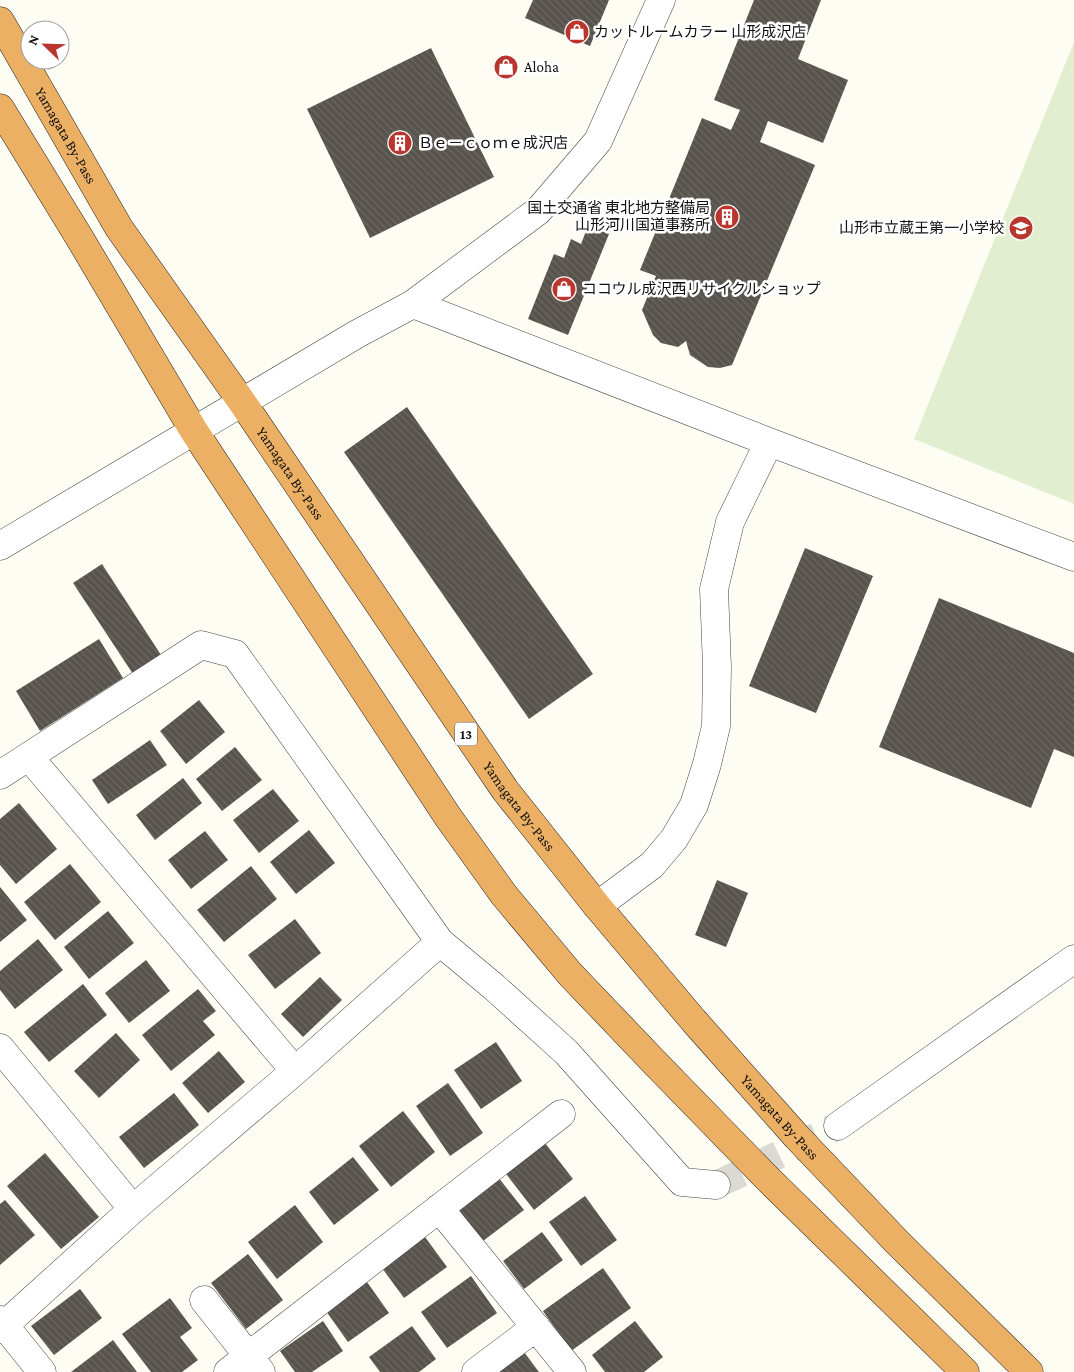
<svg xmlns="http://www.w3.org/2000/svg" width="1074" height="1372" font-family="'Crimson Pro','Noto Sans JP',serif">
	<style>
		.pitch { fill: #e1efd0 }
		.building { fill: url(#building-back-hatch) }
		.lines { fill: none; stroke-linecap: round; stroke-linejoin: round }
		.minor-tunnel { stroke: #dad9d2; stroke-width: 28; stroke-dasharray: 28 14; stroke-linecap: butt }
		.minor-casing { stroke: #434343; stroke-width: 29 }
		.highway-casing { stroke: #212121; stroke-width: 29 }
		.minor { stroke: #fff; stroke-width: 28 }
		.highway { stroke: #ecb065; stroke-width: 28 }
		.labels { text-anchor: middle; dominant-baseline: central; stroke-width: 5; stroke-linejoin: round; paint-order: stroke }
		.shield { fill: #fff; stroke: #585858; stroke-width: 1 }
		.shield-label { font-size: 14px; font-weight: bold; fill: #101010 }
		.poi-label { font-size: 15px; fill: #101010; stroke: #fff; text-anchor: start }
		.street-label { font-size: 15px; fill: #101010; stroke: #fff }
	</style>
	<defs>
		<pattern id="building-back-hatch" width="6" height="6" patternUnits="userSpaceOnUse" patternTransform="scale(1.25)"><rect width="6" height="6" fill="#58534d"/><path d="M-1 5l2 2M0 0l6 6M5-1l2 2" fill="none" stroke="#6b6762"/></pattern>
	</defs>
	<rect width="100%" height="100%" fill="#fefdf4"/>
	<!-- pitch -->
	<path class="pitch" d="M 1074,42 L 1074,504 L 914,439 Z"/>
	<!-- building -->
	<path class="building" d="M 533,0 L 609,0 L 590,46 L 525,18 Z
		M 754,0 L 821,0 L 798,59 L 848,80 L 823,143 L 768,121 L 760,142 L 815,165 L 732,365 L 720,368 L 708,367 L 690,355 L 686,341 L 678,347 L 661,343 L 653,335 L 642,310 L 656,276 L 640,270 L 702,118 L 731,130 L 740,110 L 714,100 Z
		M 431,48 L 494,177 L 370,238 L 307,109 Z
		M 588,226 L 609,234 L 568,335 L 528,319 L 554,254 L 564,258 L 571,239 L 581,244 Z
		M 407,407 L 593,674 L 529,719 L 344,452 Z
		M 805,548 L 873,576 L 816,713 L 749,686 Z
		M 102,564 L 161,655 L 133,674 L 73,583 Z
		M 939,598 L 1074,653 L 1074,757 L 1054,749 L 1031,808 L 879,747 Z
		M 99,639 L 123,678 L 40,731 L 16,691 Z
		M 199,700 L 225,732 L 186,764 L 160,731 Z
		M 150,740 L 167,765 L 108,804 L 92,780 Z
		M 235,747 L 262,780 L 222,811 L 196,779 Z
		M 183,778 L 202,803 L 155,840 L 136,815 Z
		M 273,789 L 299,821 L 259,853 L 233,820 Z
		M 19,803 L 57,849 L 16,884 L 0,865 L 0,819 Z
		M 309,830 L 335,863 L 296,894 L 270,862 Z
		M 205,831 L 228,860 L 191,889 L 168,860 Z
		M 70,864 L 101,902 L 55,940 L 24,902 Z
		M 251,866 L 277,899 L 224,942 L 197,910 Z
		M 717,880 L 748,893 L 726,947 L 695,935 Z
		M 0,887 L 27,920 L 0,942 Z
		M 108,911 L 134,943 L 89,979 L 64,947 Z
		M 295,919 L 321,953 L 275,989 L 248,955 Z
		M 38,939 L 63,970 L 15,1009 L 0,990 L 0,971 Z
		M 146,960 L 170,991 L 129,1023 L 105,993 Z
		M 320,977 L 342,1000 L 303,1037 L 281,1014 Z
		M 83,984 L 107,1015 L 49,1062 L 24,1032 Z
		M 198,989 L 216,1011 L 203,1021 L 215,1035 L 171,1071 L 142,1035 Z
		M 116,1033 L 140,1060 L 99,1098 L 74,1071 Z
		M 496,1042 L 522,1081 L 481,1109 L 454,1070 Z
		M 219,1051 L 245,1082 L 208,1113 L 182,1083 Z
		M 448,1083 L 483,1133 L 450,1156 L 416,1106 Z
		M 174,1093 L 199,1125 L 144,1168 L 119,1137 Z
		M 403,1111 L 435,1152 L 391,1187 L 359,1146 Z
		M 542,1139 L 573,1179 L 534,1210 L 503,1170 Z
		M 45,1153 L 99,1217 L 61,1249 L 7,1186 Z
		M 353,1157 L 379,1190 L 334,1225 L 309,1192 Z
		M 498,1177 L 524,1210 L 483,1241 L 458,1209 Z
		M 585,1196 L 617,1240 L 581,1266 L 549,1222 Z
		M 5,1200 L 35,1235 L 0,1265 L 0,1204 Z
		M 295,1205 L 323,1242 L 277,1279 L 248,1242 Z
		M 542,1232 L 563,1260 L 524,1289 L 503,1261 Z
		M 425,1237 L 447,1267 L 404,1298 L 382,1268 Z
		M 248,1254 L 283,1300 L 246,1329 L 211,1283 Z
		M 603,1268 L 631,1308 L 571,1351 L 543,1311 Z
		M 471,1276 L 497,1313 L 447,1348 L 421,1312 Z
		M 367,1282 L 389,1313 L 348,1342 L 326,1311 Z
		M 80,1289 L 102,1318 L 54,1355 L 31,1326 Z
		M 170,1298 L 192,1328 L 180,1337 L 198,1360 L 182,1372 L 151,1372 L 122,1334 Z
		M 323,1321 L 343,1351 L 312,1372 L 295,1372 L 280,1351 Z
		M 635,1321 L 663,1357 L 644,1372 L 605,1372 L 592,1355 Z
		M 412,1326 L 436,1359 L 419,1372 L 380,1372 L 369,1357 Z
		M 113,1340 L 137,1372 L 71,1372 Z
		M 524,1352 L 539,1372 L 497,1372 Z"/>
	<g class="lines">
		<!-- minor-tunnel -->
		<path class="minor-tunnel" d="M 716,1185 L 838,1126"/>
		<defs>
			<path id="minor" d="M 413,304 L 769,442 L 1074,557
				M 0,546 L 357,334 L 413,304 L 538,211 L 598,141 L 661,0
				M 29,757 L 295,1071
				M 0,775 L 201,645 L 235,654 L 440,942 L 494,987 L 566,1052 L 682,1182 L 716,1185
				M 597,906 L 652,865 L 674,839 L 694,805 L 707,764 L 716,726 L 717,667 L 714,589 L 730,522 L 769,442
				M 0,1048 L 133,1209
				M 838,1126 L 1074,959
				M 439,1208 L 572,1372
				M 204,1300 L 261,1372
				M 0,1320 L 42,1372
				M 0,1329 L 133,1209 L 295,1071 L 440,942
				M 228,1372 L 561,1114
				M 476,1372 L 536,1327"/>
			<g id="highway">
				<path id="s1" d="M 0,21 L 119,228 L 242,402 L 505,790 L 597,906 L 694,1021 L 797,1137 L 897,1242 L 1029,1372"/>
				<path d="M 0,108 L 79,237 L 194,431 L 448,817 L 504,895 L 570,974 L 656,1064 L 767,1178 L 965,1372"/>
			</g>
		</defs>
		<!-- minor casing -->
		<use href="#minor" class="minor-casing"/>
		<!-- highway casing -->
		<use href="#highway" class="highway-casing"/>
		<!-- minor -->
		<use href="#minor" class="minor"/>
		<!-- highway -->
		<use href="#highway" class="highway"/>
	</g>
	<!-- icons -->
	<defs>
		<symbol id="shop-disc" viewBox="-11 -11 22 22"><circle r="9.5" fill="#b9362f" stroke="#fff"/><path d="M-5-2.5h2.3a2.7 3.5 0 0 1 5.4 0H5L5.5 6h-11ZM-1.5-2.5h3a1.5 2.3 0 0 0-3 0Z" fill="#fff"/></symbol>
		<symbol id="building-disc" viewBox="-11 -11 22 22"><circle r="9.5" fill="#b9362f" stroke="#fff"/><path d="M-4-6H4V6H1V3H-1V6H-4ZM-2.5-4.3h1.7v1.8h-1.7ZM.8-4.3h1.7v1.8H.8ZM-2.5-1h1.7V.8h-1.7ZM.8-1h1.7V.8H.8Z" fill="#fff"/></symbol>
		<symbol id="school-disc" viewBox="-11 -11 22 22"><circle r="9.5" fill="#b9362f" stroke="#fff"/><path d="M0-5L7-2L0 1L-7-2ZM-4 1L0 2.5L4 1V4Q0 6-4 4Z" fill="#fff"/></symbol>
	</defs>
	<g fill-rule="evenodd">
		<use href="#shop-disc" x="563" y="18" width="28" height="28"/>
		<use href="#shop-disc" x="492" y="53" width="28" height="28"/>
		<use href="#building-disc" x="386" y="129" width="28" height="28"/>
		<use href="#building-disc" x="713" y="203" width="28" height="28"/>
		<use href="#school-disc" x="1007" y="214" width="28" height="28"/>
		<use href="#shop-disc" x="550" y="275" width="28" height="28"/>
	</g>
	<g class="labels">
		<!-- shield labels -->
		<rect class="shield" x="455" y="722.5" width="22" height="23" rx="4"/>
		<g class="shield-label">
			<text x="466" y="734">13</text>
		</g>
		<!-- poi labels -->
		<g class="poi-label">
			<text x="594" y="32">カットルームカラー 山形成沢店</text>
			<text x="524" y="67">Aloha</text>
			<text x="418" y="143">Ｂｅ－ｃｏｍｅ成沢店</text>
			<text x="710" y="208" text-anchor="end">国土交通省 東北地方整備局<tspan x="710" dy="17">山形河川国道事務所</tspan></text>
			<text x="1004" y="228" text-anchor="end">山形市立蔵王第一小学校</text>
			<text x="582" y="289">ココウル成沢西リサイクルショップ</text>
		</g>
		<!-- street labels -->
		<g class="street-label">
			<text stroke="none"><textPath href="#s1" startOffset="132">Yamagata By-Pass</textPath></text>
			<text stroke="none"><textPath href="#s1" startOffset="538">Yamagata By-Pass</textPath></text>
			<text stroke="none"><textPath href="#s1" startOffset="942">Yamagata By-Pass</textPath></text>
			<text stroke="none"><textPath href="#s1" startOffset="1348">Yamagata By-Pass</textPath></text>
		</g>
	</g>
	<!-- north arrow -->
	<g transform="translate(45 45) rotate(293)"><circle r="24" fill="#ffffff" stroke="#9f9f9f"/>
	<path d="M0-4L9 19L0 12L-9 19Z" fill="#b9362f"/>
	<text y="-8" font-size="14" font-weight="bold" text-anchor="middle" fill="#101010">N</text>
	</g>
</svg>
